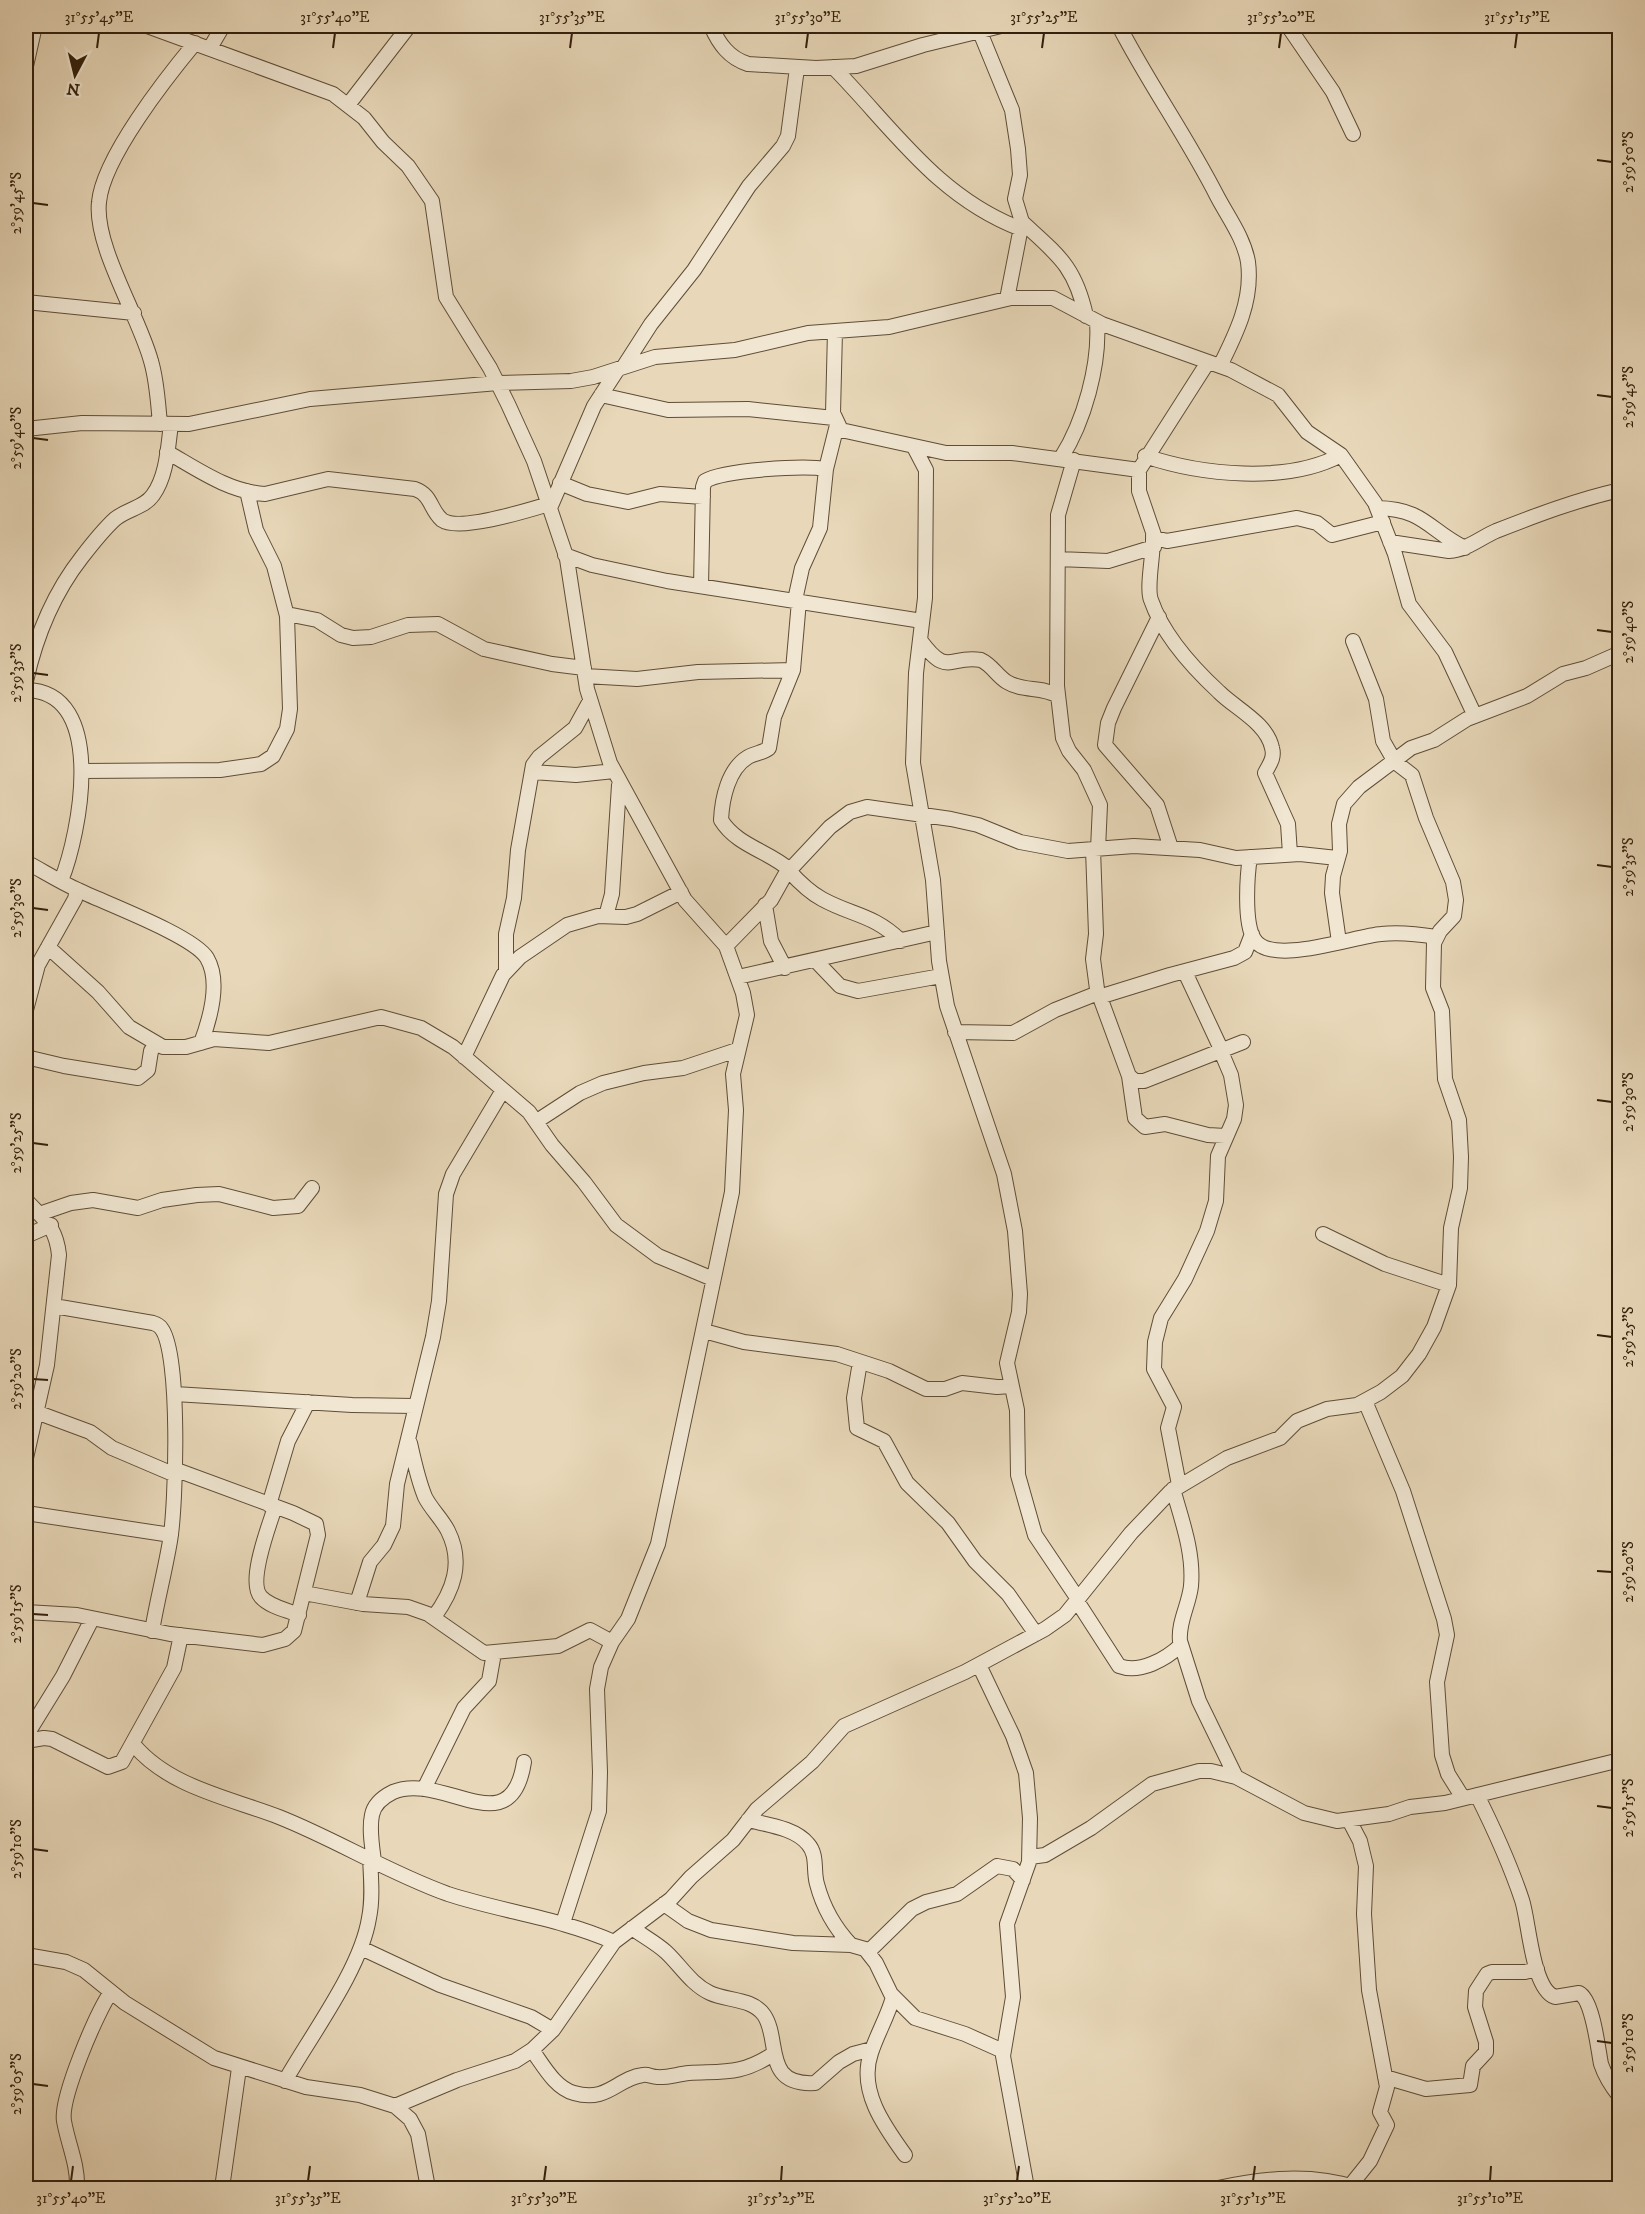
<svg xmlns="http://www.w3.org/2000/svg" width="1645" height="2214" font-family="'IM FELL DW Pica',serif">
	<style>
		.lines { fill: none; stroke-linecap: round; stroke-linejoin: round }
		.minor-casing { stroke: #5f4d36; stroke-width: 16 }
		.minor { stroke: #f0e6d2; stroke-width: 14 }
		.ticks { fill: none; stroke: #311f0b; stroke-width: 2 }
		.neatline { fill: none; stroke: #311f0b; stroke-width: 2 }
		.ticks-label { font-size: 15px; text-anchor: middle; fill: #311f0b }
	</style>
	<rect width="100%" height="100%" fill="#e8d8b9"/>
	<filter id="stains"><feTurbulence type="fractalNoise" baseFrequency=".00333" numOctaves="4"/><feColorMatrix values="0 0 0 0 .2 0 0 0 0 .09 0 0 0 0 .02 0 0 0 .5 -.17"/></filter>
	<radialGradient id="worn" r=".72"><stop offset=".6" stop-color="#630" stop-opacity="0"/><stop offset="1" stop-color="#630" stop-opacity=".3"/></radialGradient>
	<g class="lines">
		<defs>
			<path id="minor" d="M 147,26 L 333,94 L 364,118 L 383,142 L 408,166 L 432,201 L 446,297 L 490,368 L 508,404 L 534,461 L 567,559 L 587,689 L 610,763 L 685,900 L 726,946 L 743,993 L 747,1015 L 733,1074 L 736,1110 L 732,1192 L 658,1544 L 628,1619 L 612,1642 L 601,1667 L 597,1689 L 600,1772 L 599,1811 L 563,1923
				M 711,26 C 719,44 729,58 748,64 L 816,68 L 856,66 L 923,45 L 1001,26
				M 1119,26 C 1149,84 1187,137 1217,196 C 1228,217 1244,238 1248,262 C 1253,300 1236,334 1220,366
				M 1288,26 L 1333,92 L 1353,134
				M 980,32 L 1012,110 L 1018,149 L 1020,175 L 1015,199 L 1022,222 L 1007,299
				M 210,48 L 223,26
				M 26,66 L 35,26
				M 833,67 C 893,128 937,197 1021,229
				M 348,105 L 409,26
				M 1022,222 C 1058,255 1075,266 1086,316
				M 26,302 L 134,313
				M 1620,302 L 1620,376
				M 835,331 L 833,413 L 841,430 L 946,453 L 1012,453 L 1139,470
				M 1208,362 L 1139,470 L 1139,491 L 1155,538 L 1167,541 L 1297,518 L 1317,523 L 1332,535 L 1383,522
				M 624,366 L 651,324 L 694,270 L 749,186 L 783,146 L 788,136 L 797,68
				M 601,395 L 668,410 L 748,409 L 834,418
				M 160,424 C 158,403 157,381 151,361 C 139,316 94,246 99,202 C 103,158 166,78 195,43
				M 26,429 L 82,423 L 189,424 L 310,399 L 498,383 L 571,381 L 593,377 L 655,357 L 735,350 L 808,333 L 889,327 L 1011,298 L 1053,298 L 1102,324 L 1231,370 L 1278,395 L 1307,432 L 1341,455 L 1375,503 L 1395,554 L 1409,604 L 1445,652 L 1475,716
				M 914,447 L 926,470 L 925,598 L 916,673 L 913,763 L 933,880 L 939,961 L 947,1006 L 1004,1174 L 1015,1231 L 1020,1294 L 1019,1312 L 1007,1363 L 1017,1410 L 1018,1475 L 1035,1535 L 1078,1599
				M 167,452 C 197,469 229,492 265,494 L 328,479 L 415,489 C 432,495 430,510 442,520 C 459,532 529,510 549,504
				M 1145,456 C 1201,475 1287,484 1341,455
				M 1061,458 C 1084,422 1100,365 1097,322
				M 1074,460 L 1058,515 L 1057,686 L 1063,738 L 1069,751 L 1084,770 L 1100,805 L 1098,849
				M 560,483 L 587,494 L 628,502 L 660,494 L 703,497
				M 550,508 L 594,406 L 618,369
				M 1377,508 C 1425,509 1428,530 1465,548
				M 1153,535 C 1154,553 1146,587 1151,600 C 1163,635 1192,667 1219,692 C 1236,709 1267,723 1272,748 C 1275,758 1269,765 1265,773 L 1288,824 L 1290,854
				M 1390,542 L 1449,551 C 1467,550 1480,538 1496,531 C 1537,515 1576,500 1620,490
				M 565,555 L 592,565 L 667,581 L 922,621
				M 1058,559 L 1108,561 L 1154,547
				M 701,586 L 703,487 L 705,481 C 723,470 804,465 826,469
				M 795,600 L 802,568 L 820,528 L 826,469 L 837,425
				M 287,614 L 317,620 L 341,635 L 353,638 L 371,637 L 408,625 L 438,624 L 484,649 L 552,664 L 584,668
				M 1159,617 L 1114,708 L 1108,723 L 1105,745 L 1157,805 L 1171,848
				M 920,640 C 948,678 948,655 981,660 C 992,665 997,676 1007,682 C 1023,692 1042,686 1058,696
				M 585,676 L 637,679 L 698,672 L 793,670
				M 26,681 C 36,636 53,594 82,557 C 92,544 103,530 115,519 C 127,509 144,508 153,495 C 167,476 168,446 171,424
				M 26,690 C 108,691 80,834 61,881
				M 82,771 L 220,770 L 261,764 L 273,756 L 287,729 L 290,709 L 287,616 L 274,566 L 256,530 L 247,491
				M 532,772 L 576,775 L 614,771
				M 1093,849 L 1096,934 L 1093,959 L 1097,989 L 1129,1076 L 1135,1081 L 1144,1081 L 1243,1042
				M 1250,857 C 1247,876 1244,923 1254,939 C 1270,967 1355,936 1381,934 C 1400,932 1418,934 1436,937
				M 26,862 C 43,871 60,882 78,890 C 105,903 194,936 207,958 C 221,982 210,1019 201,1043
				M 790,870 C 769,851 737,846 721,820 C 722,799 728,769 748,757 C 755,753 763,753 769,748 L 774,717 L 793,670 L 799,601
				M 789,871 C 799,882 809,892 822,899 C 853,916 873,914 901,941
				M 765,905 L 771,941 L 785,968
				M 606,916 L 612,894 L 619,785
				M 1339,942 L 1332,893 L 1333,876 L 1340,851 L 1339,824 L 1344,804 L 1359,787 L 1411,748 L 1434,740 L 1467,719 L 1527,696 L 1563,674 L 1586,668 L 1620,653
				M 726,946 L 771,900 L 785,875 L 830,827 L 850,812 L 867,807 L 951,819 L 978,825 L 1020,842 L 1068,851 L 1134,846 L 1200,850 L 1236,858 L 1300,854 L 1337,858
				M 48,947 L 98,992 L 129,1027 L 163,1047 L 186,1047 L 214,1039 L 269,1043 L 381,1017 L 421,1028 L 453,1047 L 529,1112 L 552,1145 L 584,1182 L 616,1225 L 658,1256 L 713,1279
				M 816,961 L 840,986 L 858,991 L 941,976
				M 506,971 L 506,934 L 514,898 L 518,850 L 533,765 L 539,757 L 575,728 L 590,701
				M 1185,972 L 1221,1049
				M 738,977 L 937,932
				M 1099,997 L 1170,975 L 1234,958 L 1245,952 L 1252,934
				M 26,1010 L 38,965 L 75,899 L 77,890
				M 955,1032 L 1013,1033 L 1055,1010 L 1098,993
				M 26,1057 L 64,1066 L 138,1078 L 148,1070 L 151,1051 L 156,1044
				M 464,1057 L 503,975 L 520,957 L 567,925 L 598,916 L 626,917 L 637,914 L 681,892
				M 1129,1076 L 1135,1118 L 1145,1127 L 1165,1124 L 1208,1135 L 1225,1136
				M 537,1121 L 580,1093 L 603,1083 L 644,1073 L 683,1068 L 737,1050
				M 26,1200 C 44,1220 56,1226 59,1255 L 47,1365 L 26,1458
				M 39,1214 L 71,1203 L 93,1200 L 138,1208 L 162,1200 L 197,1195 L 219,1194 L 273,1208 L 298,1206 L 312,1188
				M 1323,1234 L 1385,1264 L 1449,1285
				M 26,1236 L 51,1225
				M 54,1306 L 153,1323 C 156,1324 159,1325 161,1328 C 181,1352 176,1507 170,1541 C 165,1571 157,1601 152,1631
				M 704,1331 L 744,1342 L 837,1354 L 889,1371 L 926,1389 L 945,1389 L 962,1383 L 997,1387 L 1011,1386
				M 860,1362 L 854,1398 L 857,1428 L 884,1441 L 907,1483 L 948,1523 L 975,1561 L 1008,1594 L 1036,1634
				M 175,1394 L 352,1405 L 414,1406
				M 1365,1401 L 1403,1491 L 1444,1619 L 1447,1635 L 1437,1682 L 1442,1755 L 1448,1774 L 1463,1798
				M 36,1412 L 90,1432 L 112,1448 L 173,1474
				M 410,1443 C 414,1461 418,1480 425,1497 C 431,1509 442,1519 448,1531 C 464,1563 453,1591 434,1617
				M 1179,1485 L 1168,1428 L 1174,1407 L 1154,1369 L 1155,1342 L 1161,1318 L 1185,1279 L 1207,1231 L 1216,1201 L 1218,1156 L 1234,1119 L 1236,1105 L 1231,1075 L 1220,1049
				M 1173,1489 C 1182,1521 1194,1553 1191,1586 C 1189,1605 1178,1622 1180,1641 L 1199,1701 L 1236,1777
				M 269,1505 L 288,1441 L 308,1402
				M 275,1507 C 269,1526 247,1582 261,1597 C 270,1607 287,1610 299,1615
				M 26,1513 L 171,1535
				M 304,1593 L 363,1604 L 408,1607 L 428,1614 L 484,1653 L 558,1646 L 590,1630 L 612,1642
				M 1077,1601 L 1119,1666 C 1140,1674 1166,1659 1181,1645
				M 357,1603 L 370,1562 L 384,1545 L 393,1526 L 397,1484 L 433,1337 L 439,1301 L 446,1194 L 453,1174 L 503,1090
				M 26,1612 L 77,1615 L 170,1634 L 263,1645 L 285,1639 L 294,1631 L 318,1535 L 316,1524 L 293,1513 L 174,1469
				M 979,1665 L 1013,1736 L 1026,1773 L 1030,1818 L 1029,1862 L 1007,1924 L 1013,1997 L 1003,2056 L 1027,2188
				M 26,1736 L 63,1676 L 92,1619
				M 26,1741 L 44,1738 L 52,1739 L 108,1767 L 122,1762 L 174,1668 L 181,1635
				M 134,1745 C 169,1787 230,1798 279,1817 C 337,1840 389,1873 448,1894 C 503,1912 560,1918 614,1942
				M 424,1789 L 464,1708 L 489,1681 L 494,1653
				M 1477,1795 C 1494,1829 1510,1864 1522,1900 C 1529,1921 1532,1989 1555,1997 L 1579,1993 C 1593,2000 1598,2049 1601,2064 C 1605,2076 1612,2087 1620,2097
				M 748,1820 C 768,1825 795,1828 808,1844 C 818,1855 813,1871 817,1884 C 823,1907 835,1928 851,1945
				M 1349,1820 L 1360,1841 L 1366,1866 L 1364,1914 L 1369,1990 L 1387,2087 L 1380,2112 L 1387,2125 L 1370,2161 L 1350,2186
				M 1030,1857 L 1045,1855 L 1091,1828 L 1152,1784 L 1199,1771 L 1211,1771 L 1236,1777 L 1304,1813 L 1337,1821 L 1389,1814 L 1410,1807 L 1445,1803 L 1620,1760
				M 374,1861 C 372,1846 369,1829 372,1815 C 374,1804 383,1797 393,1792 C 443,1771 511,1847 524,1762
				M 664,1904 L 688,1921 L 711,1930 L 793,1943 L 851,1945 L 865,1949 L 876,1963 L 891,1994 L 915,2018 L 965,2034 L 1003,2051
				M 632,1928 C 643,1936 656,1943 666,1952 C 681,1966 691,1984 710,1993 C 727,2001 752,1998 764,2015 C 781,2040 762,2086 815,2083 L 839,2062 L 853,2054 L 872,2049
				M 361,1948 L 440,1985 L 531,2017 L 553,2030
				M 868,1952 L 912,1909 L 926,1902 L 957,1894 L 997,1866 L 1013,1869 L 1023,1880
				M 26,1955 L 66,1962 L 84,1970 L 125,2003 L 214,2058 L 306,2087 L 360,2095 L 395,2106 L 410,2119 L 418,2134 L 428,2188
				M 893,1997 C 888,2016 877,2034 871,2053 C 858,2090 884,2126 905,2155
				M 532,2050 C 543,2065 555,2088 574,2093 C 608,2103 617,2078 643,2075 C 648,2074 652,2077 657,2077 C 667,2078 678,2074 689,2073 C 724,2071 741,2075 773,2054
				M 1385,2077 L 1426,2089 L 1470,2085 L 1473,2066 L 1486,2052 L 1486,2042 L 1475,2007 L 1476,1991 L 1487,1974 L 1492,1972 L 1525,1972 L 1537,1969
				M 285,2081 C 311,2035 361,1969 369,1918 C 373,1899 371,1878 370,1858
				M 395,2106 L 457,2080 L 515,2061 L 532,2050 L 553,2030 L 614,1942 L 671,1899 L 691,1877 L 733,1840 L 757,1809 L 812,1762 L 844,1726 L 965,1672 L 1045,1629 L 1065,1615 L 1131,1533 L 1170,1492 L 1227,1458 L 1280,1438 L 1297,1421 L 1327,1409 L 1357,1405 L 1381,1392 L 1402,1376 L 1419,1354 L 1434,1327 L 1449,1285 L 1451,1228 L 1460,1188 L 1461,1157 L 1459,1120 L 1445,1079 L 1442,1011 L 1433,988 L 1434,943 L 1440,931 L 1454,916 L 1456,900 L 1453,882 L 1426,818 L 1412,775 L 1395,762 L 1383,741 L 1376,699 L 1353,641
				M 77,2188 C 78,2164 68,2144 64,2121 C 60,2098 97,2012 111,1992
				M 222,2188 L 239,2068
				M 1218,2188 C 1264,2178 1311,2173 1357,2188"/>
		</defs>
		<!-- minor casing -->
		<use href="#minor" class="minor-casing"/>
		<!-- minor -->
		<use href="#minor" class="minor"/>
	</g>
	<!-- ticks -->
	<path class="ticks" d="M 97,48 L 99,33M 333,48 L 335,33M 570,48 L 572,33M 806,48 L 808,33M 1042,48 L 1044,33M 1279,48 L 1281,33M 1515,48 L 1517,33M 1597,160 L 1612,162M 33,203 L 48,205M 1597,395 L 1612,397M 33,438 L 48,440M 1597,630 L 1612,632M 33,673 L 48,675M 1597,865 L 1612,867M 33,908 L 48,910M 1597,1100 L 1612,1102M 33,1143 L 48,1145M 1597,1335 L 1612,1337M 33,1379 L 48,1380M 1597,1571 L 1612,1572M 33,1614 L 48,1615M 1597,1806 L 1612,1808M 33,1849 L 48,1851M 1597,2041 L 1612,2043M 33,2084 L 48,2086M 71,2181 L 73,2166M 308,2181 L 310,2166M 544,2181 L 546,2166M 781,2181 L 782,2166M 1017,2181 L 1019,2166M 1253,2181 L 1255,2166M 1490,2181 L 1491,2166"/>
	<!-- margin -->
	<rect width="1645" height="2214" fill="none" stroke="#e8d8b9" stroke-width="66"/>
	<!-- north arrow -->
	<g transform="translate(75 75) rotate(187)" stroke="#f0e6d2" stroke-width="4.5" paint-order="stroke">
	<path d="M0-4.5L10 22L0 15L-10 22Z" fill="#311f0b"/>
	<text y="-9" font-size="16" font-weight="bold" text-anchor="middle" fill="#311f0b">N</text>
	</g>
	<rect x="33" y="33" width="1579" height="2148" class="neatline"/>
	<g class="ticks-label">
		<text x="99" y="22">31°55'45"E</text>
		<text x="335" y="22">31°55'40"E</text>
		<text x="572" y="22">31°55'35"E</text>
		<text x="808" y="22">31°55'30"E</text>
		<text x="1044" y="22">31°55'25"E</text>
		<text x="1281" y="22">31°55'20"E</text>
		<text x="1517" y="22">31°55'15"E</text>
		<text transform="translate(1628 162) rotate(-90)" y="5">2°59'50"S</text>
		<text transform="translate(16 203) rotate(-90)" y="5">2°59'45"S</text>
		<text transform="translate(1628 397) rotate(-90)" y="5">2°59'45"S</text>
		<text transform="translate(16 438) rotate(-90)" y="5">2°59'40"S</text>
		<text transform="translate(1628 632) rotate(-90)" y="5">2°59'40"S</text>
		<text transform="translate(16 673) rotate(-90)" y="5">2°59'35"S</text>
		<text transform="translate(1628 867) rotate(-90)" y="5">2°59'35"S</text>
		<text transform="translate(16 908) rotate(-90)" y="5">2°59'30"S</text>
		<text transform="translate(1628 1102) rotate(-90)" y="5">2°59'30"S</text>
		<text transform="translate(16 1143) rotate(-90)" y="5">2°59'25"S</text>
		<text transform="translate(1628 1337) rotate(-90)" y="5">2°59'25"S</text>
		<text transform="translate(16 1379) rotate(-90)" y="5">2°59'20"S</text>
		<text transform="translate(1628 1572) rotate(-90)" y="5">2°59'20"S</text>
		<text transform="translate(16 1614) rotate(-90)" y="5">2°59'15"S</text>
		<text transform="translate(1628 1808) rotate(-90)" y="5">2°59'15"S</text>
		<text transform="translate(16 1849) rotate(-90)" y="5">2°59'10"S</text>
		<text transform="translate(1628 2043) rotate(-90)" y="5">2°59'10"S</text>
		<text transform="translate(16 2084) rotate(-90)" y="5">2°59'05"S</text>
		<text x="71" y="2203">31°55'40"E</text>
		<text x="308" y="2203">31°55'35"E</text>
		<text x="544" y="2203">31°55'30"E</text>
		<text x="781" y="2203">31°55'25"E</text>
		<text x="1017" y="2203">31°55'20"E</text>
		<text x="1253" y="2203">31°55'15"E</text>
		<text x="1490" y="2203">31°55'10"E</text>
	</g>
	<rect width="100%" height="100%" filter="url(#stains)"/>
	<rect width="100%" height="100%" fill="url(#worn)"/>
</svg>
